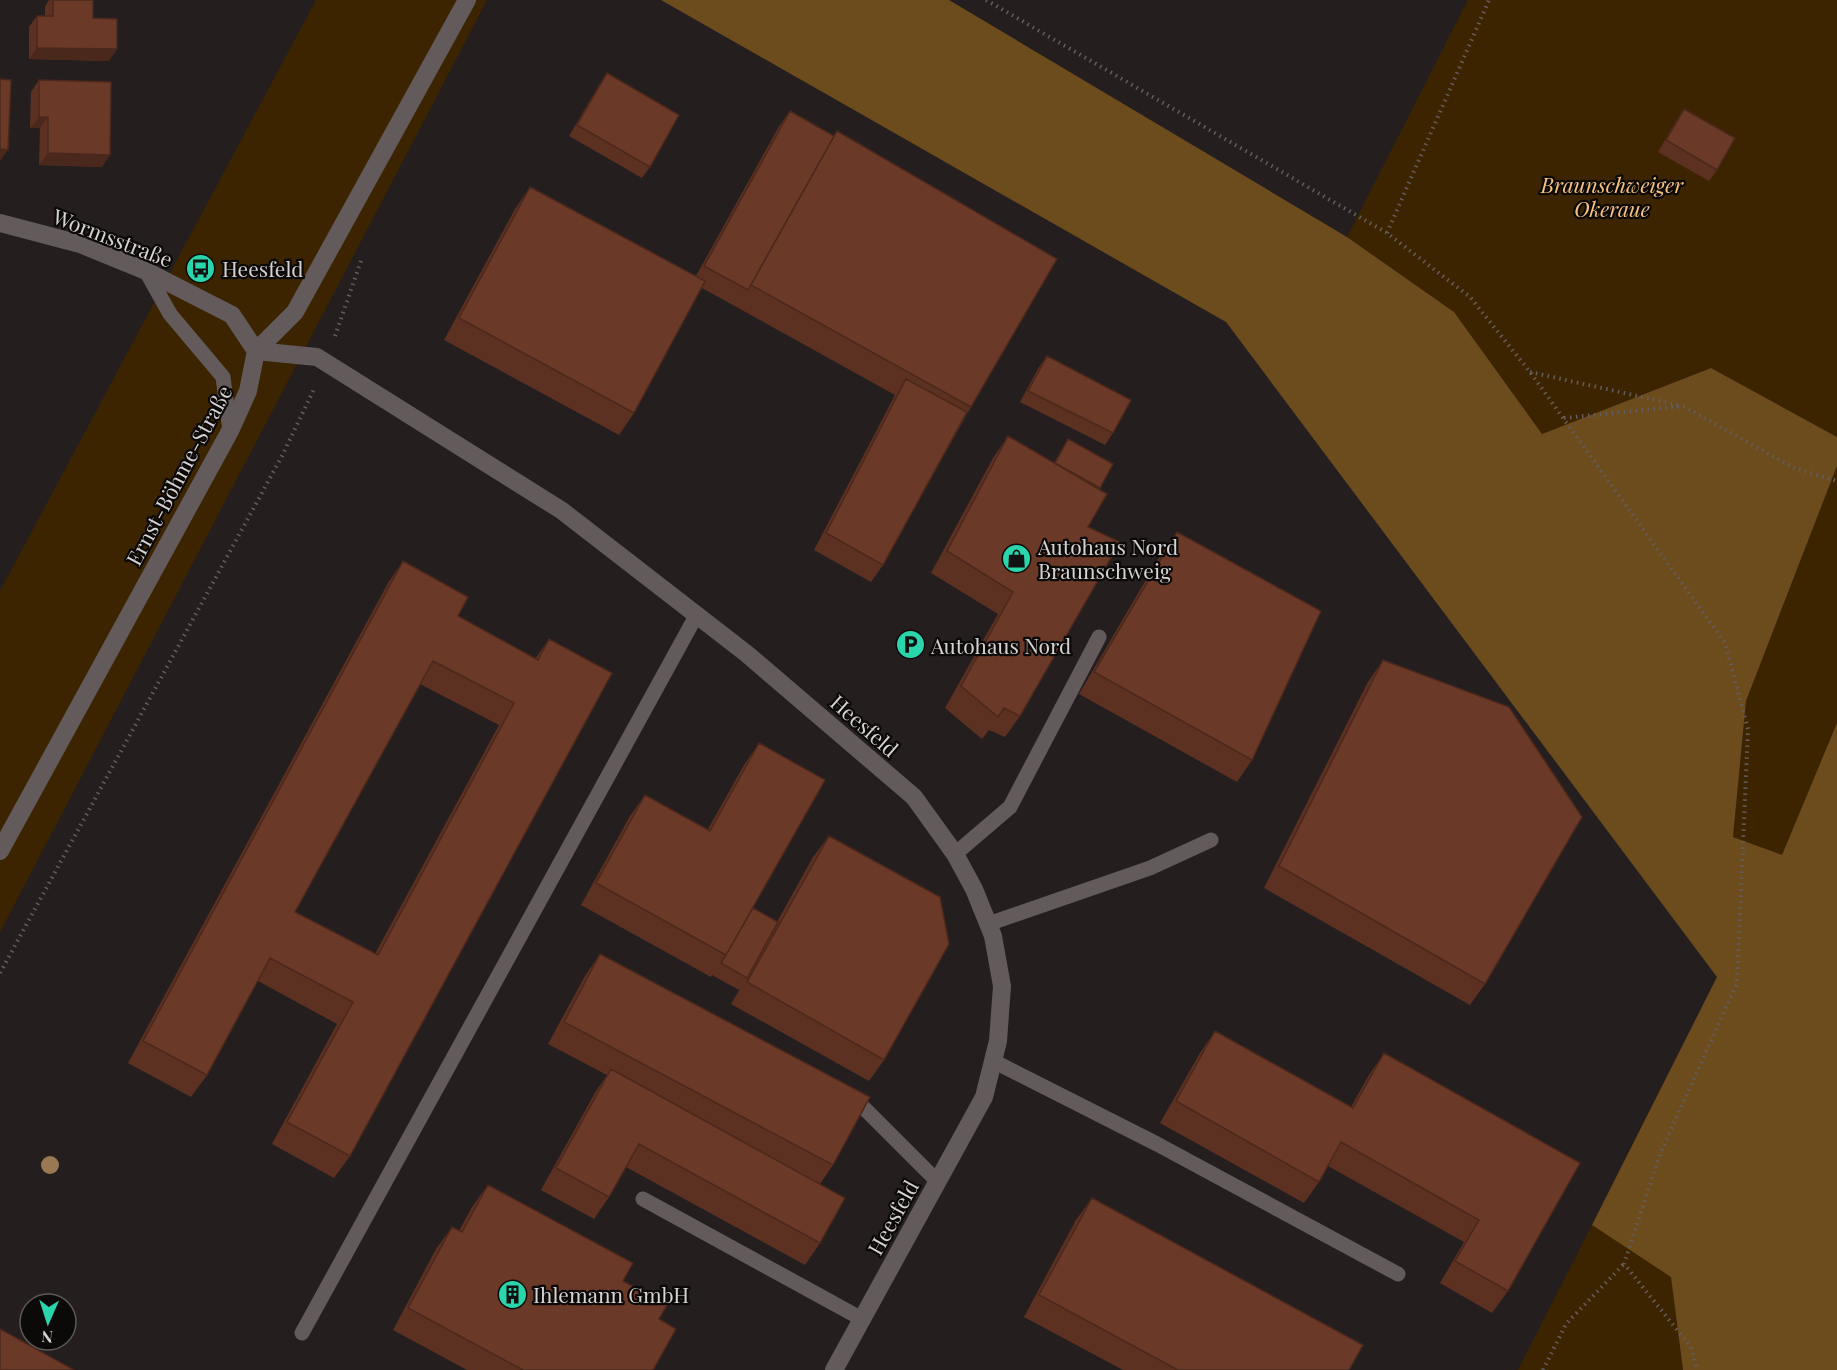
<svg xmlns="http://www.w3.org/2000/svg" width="1837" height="1370" font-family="'Playfair Display',serif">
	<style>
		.green { fill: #3d2400 }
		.forest { fill: #6c4b1d }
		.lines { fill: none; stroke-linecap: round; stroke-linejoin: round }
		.path { stroke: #635d5e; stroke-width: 4; stroke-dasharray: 1.5 4.5; stroke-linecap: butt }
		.lane { stroke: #625a5b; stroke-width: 15 }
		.street { stroke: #625a5b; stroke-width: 18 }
		.tree { fill: #997853 }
		.wall { fill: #5c3122; fill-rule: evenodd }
		.shaded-wall { fill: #4b281c }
		.building { fill: #6b3928; stroke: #4b281c; stroke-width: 1.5; fill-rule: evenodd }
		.labels { text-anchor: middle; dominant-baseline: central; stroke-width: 4.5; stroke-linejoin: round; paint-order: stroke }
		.park-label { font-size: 21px; font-style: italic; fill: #f8c27e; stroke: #0c0909 }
		.street-label { font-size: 21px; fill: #d6d1d2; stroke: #0c0909 }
		.poi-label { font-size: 21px; fill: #d6d1d2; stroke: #0c0909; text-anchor: start }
	</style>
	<rect width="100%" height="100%" fill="#251e1f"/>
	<!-- green -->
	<path class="green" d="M 316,0 L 487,0 L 0,932 L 0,591 Z
		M 1468,0 L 1837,0 L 1837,437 L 1711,368 L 1542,434 L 1454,312 L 1347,237 Z
		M 1837,466 L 1837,1370 L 1674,1301 L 1683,1370 L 1518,1370 L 1592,1225 L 1644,1258 L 1773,853 L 1733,837 L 1746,701 Z"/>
	<!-- forest -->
	<path class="forest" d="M 661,0 L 949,0 L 1347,237 L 1454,312 L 1542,434 L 1711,368 L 1837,437 L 1837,466 L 1746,701 L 1733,837 L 1782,855 L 1837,723 L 1837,1370 L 1683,1370 L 1671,1277 L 1592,1225 L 1717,977 L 1226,322 Z"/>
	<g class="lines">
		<!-- path -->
		<path class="path" d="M 986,0 L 1387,233 L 1470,297 L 1530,372 L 1725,643 L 1748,729 L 1737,983 L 1660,1154 L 1624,1264 L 1691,1347 L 1697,1370
			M 1387,233 L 1489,0
			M 335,336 L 362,258
			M 1530,372 L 1678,405
			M 1564,418 L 1683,406 L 1794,468 L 1837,481
			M 0,973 L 282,456 L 315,387
			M 1543,1370 L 1566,1324 L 1624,1264"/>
		<!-- lane -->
		<path class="lane" d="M 146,271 L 170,314 L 223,377 L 230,431
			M 955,854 L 1010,807 L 1099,637
			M 988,924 L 1150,868 L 1211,840
			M 993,1061 L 1157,1144 L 1398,1274
			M 848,1097 L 860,1104 L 937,1181
			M 643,1199 L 862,1319
			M 302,1333 L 696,616"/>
		<!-- street -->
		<path class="street" d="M 0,223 L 80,244 L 146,271 L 232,315 L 256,351
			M 256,351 L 317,357 L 561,510 L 747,654 L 914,797 L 955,854 L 974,889 L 993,936 L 1002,986 L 998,1041 L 984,1097 L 834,1370
			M 0,851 L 230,431 L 248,391 L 256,351 L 295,312 L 467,0"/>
	</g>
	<!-- trees -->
	<circle class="tree" cx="50" cy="1165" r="9"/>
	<!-- wall -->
	<path class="wall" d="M 49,0 L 93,0 L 93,18 L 109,61 L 29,59 L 29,27 L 37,16 L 45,16 L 45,7 Z
		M 607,73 L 650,167 L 642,178 L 569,136 L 599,85 Z
		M 39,80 L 102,167 L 39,165 L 40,128 L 30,128 L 31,92 Z
		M 1684,109 L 1717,170 L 1709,181 L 1658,152 L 1676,121 Z
		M 790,111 L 834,136 L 837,131 L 971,407 L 883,565 L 871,582 L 814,550 L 895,395 L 702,288 L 634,413 L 619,435 L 444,340 L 515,209 L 530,187 L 696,276 L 778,128 Z
		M 1047,356 L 1113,433 L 1105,445 L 1020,402 L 1039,367 Z
		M 1008,436 L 1054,463 L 1068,439 L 1113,464 L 1099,489 L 1088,527 L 1020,716 L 1005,737 L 989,730 L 982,739 L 945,708 L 998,614 L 931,573 L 993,458 Z
		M 1177,532 L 1252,760 L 1237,782 L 1079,694 L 1161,554 Z
		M 403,561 L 458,616 L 535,659 L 549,639 L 350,1156 L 334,1178 L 272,1144 L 337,1024 L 258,981 L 207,1075 L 191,1097 L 128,1063 L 388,583 ZM 420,684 L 499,725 L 375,954 L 295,912 Z
		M 1383,660 L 1485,984 L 1470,1005 L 1264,888 L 1368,682 Z
		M 759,743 L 753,908 L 777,922 L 813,857 L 829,836 L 884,1060 L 869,1081 L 731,1004 L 741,987 L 739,990 L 712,975 L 711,977 L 581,905 L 630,816 L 645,795 L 708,829 L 744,765 Z
		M 600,954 L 833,1165 L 820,1184 L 820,1243 L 805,1265 L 626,1167 L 609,1197 L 594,1219 L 541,1190 L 596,1091 L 607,1075 L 548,1044 L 585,976 Z
		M 1215,1031 L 1351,1107 L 1369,1075 L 1384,1053 L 1580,1163 L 1508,1291 L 1492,1313 L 1440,1283 L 1464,1242 L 1328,1166 L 1319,1182 L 1304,1203 L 1160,1123 L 1200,1053 Z
		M 488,1185 L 623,1281 L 659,1319 L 653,1370 L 467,1370 L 393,1330 L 436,1249 L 452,1227 L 459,1231 L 472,1207 Z
		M 1092,1198 L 1349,1370 L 1123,1370 L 1024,1317 L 1076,1220 Z"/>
	<!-- shaded-wall -->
	<path class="shaded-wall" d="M 37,48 L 117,49 L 109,61 L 29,59 Z
		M 39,117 L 48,117 L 40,128 L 30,128 Z
		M 0,149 L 8,150 L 0,161 Z
		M 48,153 L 110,155 L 102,167 L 39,165 Z"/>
	<!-- building -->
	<path class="building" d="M 53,0 L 93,0 L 93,18 L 117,19 L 117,49 L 37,48 L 37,16 L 53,16 Z
		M 607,73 L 679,115 L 650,167 L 577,125 Z
		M 0,79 L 11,80 L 8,150 L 0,149 Z
		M 39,80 L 111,82 L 110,155 L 48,153 L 48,117 L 39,117 Z
		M 1684,109 L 1735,138 L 1717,170 L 1666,140 Z
		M 790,111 L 834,136 L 748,290 L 704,266 Z
		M 837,131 L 1057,259 L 971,407 L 751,285 Z
		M 530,187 L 705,281 L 634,413 L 459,318 Z
		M 1047,356 L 1131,400 L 1113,433 L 1028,391 Z
		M 906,379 L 967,412 L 883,565 L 826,533 Z
		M 1008,436 L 1107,494 L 1088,527 L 1120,542 L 1020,716 L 1004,708 L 998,717 L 961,686 L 1013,592 L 947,551 Z
		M 1068,439 L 1113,464 L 1100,488 L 1055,463 Z
		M 1177,532 L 1321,611 L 1252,760 L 1094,672 Z
		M 403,561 L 468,597 L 458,616 L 538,660 L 549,639 L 612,673 L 350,1156 L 287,1122 L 353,1002 L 270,958 L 207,1075 L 143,1041 ZM 433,661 L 514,703 L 378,955 L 295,912 Z
		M 1383,660 L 1509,707 L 1582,817 L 1485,984 L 1279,866 Z
		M 759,743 L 825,780 L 726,955 L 596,883 L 645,795 L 710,831 Z
		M 829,836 L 940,897 L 949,944 L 884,1060 L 747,982 Z
		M 753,908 L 778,922 L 747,978 L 721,963 L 726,955 Z
		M 600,954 L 870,1097 L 833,1165 L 564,1022 Z
		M 1215,1031 L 1353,1108 L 1384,1053 L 1580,1163 L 1508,1291 L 1455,1261 L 1479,1220 L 1341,1142 L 1319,1182 L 1176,1101 Z
		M 611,1069 L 845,1198 L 820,1243 L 639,1144 L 609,1197 L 556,1168 Z
		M 488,1185 L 633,1263 L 623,1281 L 667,1305 L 659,1319 L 676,1329 L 653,1370 L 523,1370 L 408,1308 L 452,1227 L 462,1232 Z
		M 1092,1198 L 1363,1345 L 1349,1370 L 1178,1370 L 1039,1295 Z
		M 0,1329 L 74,1370 L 0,1370 Z"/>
	<!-- icons -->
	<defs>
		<symbol id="bus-disc" viewBox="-11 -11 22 22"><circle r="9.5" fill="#2bd5ac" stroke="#0c0909"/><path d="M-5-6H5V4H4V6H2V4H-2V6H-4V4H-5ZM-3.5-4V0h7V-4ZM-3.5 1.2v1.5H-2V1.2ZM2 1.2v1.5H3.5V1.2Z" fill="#111"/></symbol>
		<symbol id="shop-disc" viewBox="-11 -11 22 22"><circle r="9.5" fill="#2bd5ac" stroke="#0c0909"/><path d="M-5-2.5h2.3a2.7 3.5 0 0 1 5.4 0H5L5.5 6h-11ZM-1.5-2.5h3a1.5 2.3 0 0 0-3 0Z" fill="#111"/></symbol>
		<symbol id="parking-disc" viewBox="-11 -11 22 22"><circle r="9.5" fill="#2bd5ac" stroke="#0c0909"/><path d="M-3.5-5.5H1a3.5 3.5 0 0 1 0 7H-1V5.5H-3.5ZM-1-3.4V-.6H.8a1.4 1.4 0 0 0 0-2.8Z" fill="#111"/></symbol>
		<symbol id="building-disc" viewBox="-11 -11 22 22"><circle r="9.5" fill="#2bd5ac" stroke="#0c0909"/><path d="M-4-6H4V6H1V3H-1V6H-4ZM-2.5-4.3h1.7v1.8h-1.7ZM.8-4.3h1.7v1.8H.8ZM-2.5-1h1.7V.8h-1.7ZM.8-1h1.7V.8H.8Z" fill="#111"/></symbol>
	</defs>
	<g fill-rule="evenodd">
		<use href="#bus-disc" x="184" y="252" width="33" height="33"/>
		<use href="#shop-disc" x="1000" y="542" width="33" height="33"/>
		<use href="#parking-disc" x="894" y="628" width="33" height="33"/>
		<use href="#building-disc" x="496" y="1278" width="33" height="33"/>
	</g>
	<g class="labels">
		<!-- park labels -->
		<g class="park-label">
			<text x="1612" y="184">Braunschweiger<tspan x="1612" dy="24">Okeraue</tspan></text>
		</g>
		<!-- street labels -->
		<g class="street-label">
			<text transform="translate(113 237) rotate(21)">Wormsstraße</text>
			<text transform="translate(178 475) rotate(-62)">Ernst-Böhme-Straße</text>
			<text transform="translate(865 725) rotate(41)">Heesfeld</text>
			<text transform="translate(892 1217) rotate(-61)">Heesfeld</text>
		</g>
		<!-- poi labels -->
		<g class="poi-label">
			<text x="222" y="268">Heesfeld</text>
			<text x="1038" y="546">Autohaus Nord<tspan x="1038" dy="24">Braunschweig</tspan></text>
			<text x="931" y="645">Autohaus Nord</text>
			<text x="533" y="1294">Ihlemann GmbH</text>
		</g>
	</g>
	<!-- north arrow -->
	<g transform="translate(48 1322) rotate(183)"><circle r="28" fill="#0c0909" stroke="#5d5959" stroke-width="1.5"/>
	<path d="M0-4.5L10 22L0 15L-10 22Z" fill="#2bd5ac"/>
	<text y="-9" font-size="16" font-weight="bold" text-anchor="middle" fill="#d6d1d2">N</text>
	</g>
</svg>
